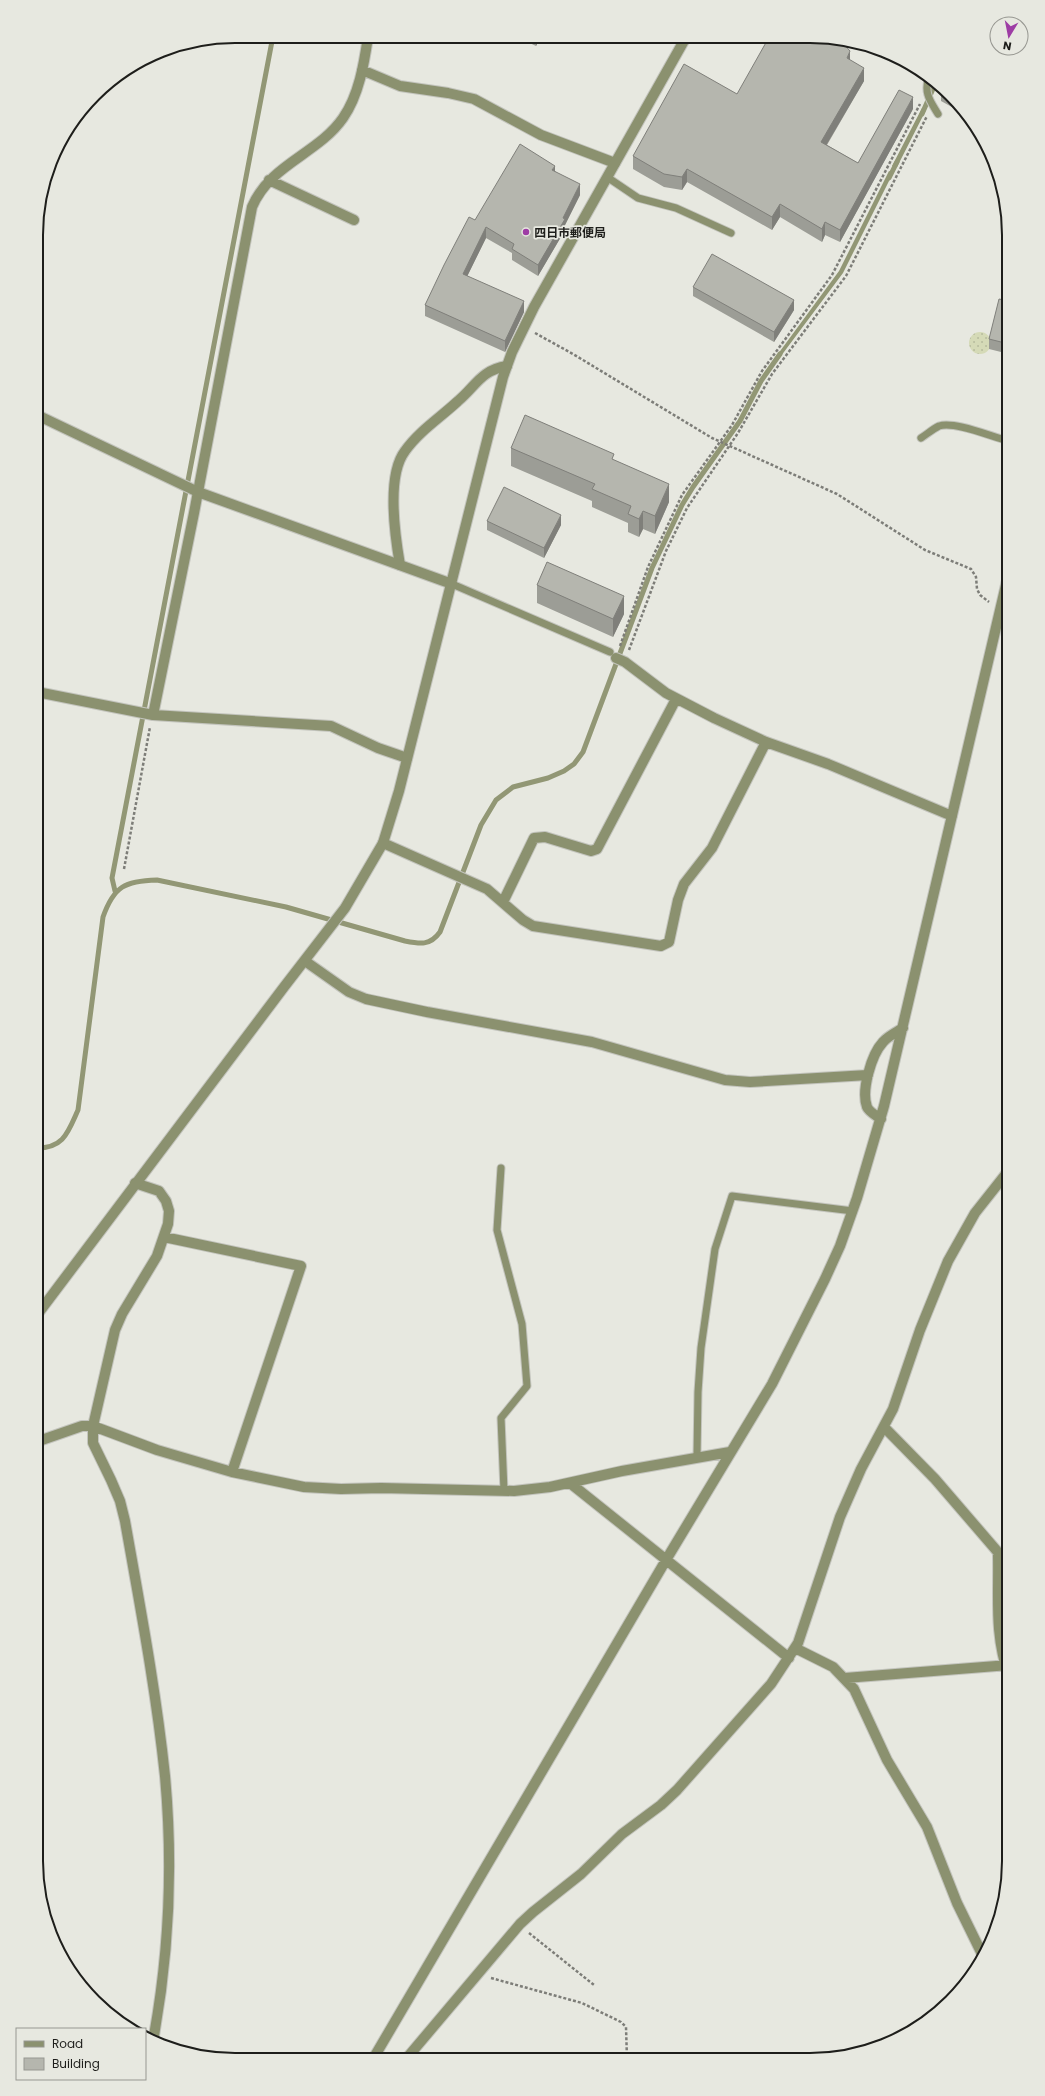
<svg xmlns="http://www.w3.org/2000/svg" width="1045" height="2096" font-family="Poppins,'Noto Sans JP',sans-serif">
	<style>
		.grass { fill: url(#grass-dots) }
		.water { fill: #929775 }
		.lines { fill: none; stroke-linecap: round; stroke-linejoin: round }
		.stream { stroke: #929775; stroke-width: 5 }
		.service-casing { stroke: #c3c4bd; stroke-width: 9 }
		.minor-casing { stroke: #c3c4bd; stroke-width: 12 }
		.tertiary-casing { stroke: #c3c4bd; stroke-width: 12 }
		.path { stroke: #7d7d78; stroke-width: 2.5; stroke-dasharray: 3 2; stroke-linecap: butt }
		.service { stroke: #8b916f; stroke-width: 7 }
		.minor { stroke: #8b916f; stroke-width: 10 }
		.tertiary { stroke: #8b916f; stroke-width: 10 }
		.wall { fill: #9c9d96 }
		.shaded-wall { fill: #7f7f7a }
		.building { fill: #b5b6ae; stroke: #7f7f7a }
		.poi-dot { fill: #9e3da5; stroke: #e7e8e0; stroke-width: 1.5 }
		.labels { text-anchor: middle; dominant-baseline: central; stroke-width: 3.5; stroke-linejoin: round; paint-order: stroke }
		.poi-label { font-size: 12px; font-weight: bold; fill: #1e1e1b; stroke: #e7e8e0; text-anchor: start }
		.rim { fill: none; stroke: #1e1e1b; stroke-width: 2 }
	</style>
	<defs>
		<pattern id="grass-dots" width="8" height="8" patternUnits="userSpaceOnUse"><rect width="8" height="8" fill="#d5dab7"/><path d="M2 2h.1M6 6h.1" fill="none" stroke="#b6bb9d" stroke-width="1.8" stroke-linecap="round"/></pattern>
	</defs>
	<rect width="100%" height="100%" fill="#e7e8e0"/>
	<!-- grass -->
	<path class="grass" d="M969 343a11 11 0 1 1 22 0a11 11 0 1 1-22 0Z"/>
	<!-- water -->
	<path class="water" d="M 922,108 L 926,110 L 897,167 L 892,166 Z
		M 889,171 L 893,173 L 843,273 L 778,360 L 775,358 L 839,271 Z"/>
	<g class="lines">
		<!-- stream -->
		<path class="stream" d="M 922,114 L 936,82
			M 889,178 L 897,162
			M 115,891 L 112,878 L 273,36
			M 37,1148 C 64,1148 68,1132 78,1110 L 103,917 C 114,886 125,881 157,880 L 286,907 L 405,941 C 420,944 430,946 440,932 L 481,825 L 496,800 L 513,787 L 548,778 L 564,771 L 574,764 L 583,752 L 652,568 L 682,505 L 693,487 L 740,421 L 761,381 L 780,354"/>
		<defs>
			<path id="service" d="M 929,77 C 923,93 931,102 938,114
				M 607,177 L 638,198 L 676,208 L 731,233
				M 921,438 C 927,434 933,429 939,426 C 955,421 992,437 1009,441
				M 452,584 L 610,652
				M 501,1168 L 497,1230 L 522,1324 L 527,1386 L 501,1418 L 504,1491
				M 697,1456 L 698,1392 L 701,1348 L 715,1249 L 732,1196 L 853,1211"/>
			<path id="minor" d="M 362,70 L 400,86 L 448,93 L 474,99 L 541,135 L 615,163
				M 269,180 L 354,220
				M 400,565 C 395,536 386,476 405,451 C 419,431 441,417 458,401 C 476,386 481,370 507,366
				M 616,658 L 625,662 L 666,693 L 714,718 L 766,742 L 828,764 L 952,816
				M 37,692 L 153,715 L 331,726 L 378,748 L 407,758
				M 153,715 L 194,513 L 252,207 C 270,164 318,154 343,118 C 359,95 364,64 368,37
				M 383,843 L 487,889 L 523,920 L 533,926 L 661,946 L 669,942 L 678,900 L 684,884 L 712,848 L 766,742
				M 503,902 L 534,838 L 545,837 L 591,851 L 597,849 L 676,699
				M 305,961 L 349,992 L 366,999 L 427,1012 L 592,1042 L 725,1080 L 750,1082 L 868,1075
				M 881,1119 C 877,1116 869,1112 867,1107 C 861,1091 871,1055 883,1042 C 888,1036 897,1032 903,1028
				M 135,1183 L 159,1191 L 166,1201 L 169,1211 L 168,1224 L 157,1256 L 122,1314 L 115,1330 L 93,1426 L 93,1443 L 111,1480 L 120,1501 L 125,1521 C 140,1606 156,1690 165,1776 C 173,1864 169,1955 153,2041
				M 164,1237 L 301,1266 L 232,1472
				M 884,1427 L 935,1479 L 1009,1565
				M 36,1442 L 82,1426 L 93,1426 L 157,1450 L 232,1472 L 304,1487 L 341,1489 L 381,1488 L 514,1491 L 550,1487 L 622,1471 L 730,1452
				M 570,1483 L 789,1658
				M 998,1555 C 999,1597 994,1635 1009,1676
				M 795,1648 L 833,1667 L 854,1689 L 887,1760 L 927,1827 L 957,1903 L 983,1956
				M 845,1678 L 1009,1665
				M 373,2059 L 666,1560 L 772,1384 L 825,1279 L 840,1246 L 857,1198 L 884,1106 L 1009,572
				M 406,2059 L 520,1924 L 533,1912 L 581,1874 L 622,1834 L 661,1805 L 677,1790 L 771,1684 L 798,1643 L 840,1517 L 861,1469 L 893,1409 L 920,1330 L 948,1261 L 975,1213 L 1009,1170"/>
			<path id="tertiary" d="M 37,415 L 198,492 L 452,584
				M 37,1315 L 284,987 L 345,908 L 383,843 L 399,791 L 503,377 L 512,352 L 534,307 L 685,39"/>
		</defs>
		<!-- service casing -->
		<use href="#service" class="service-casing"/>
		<!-- minor casing -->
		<use href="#minor" class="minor-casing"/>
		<!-- tertiary casing -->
		<use href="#tertiary" class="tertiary-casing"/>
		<!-- path -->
		<path class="path" d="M 535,333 L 573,354 L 712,438 L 837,494 L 925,550 L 971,569 L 976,577 L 977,589 L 980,595 L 989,602
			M 620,646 L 648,567 L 682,495 L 732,425 L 762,371 L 832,275 L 920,104
			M 629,650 L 666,551 L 687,508 L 738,433 L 772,374 L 846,276 L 927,116
			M 124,869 L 150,727
			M 529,1933 L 594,1985
			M 491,1978 L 582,2003 L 621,2022 L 626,2027 L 627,2059"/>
		<!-- service -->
		<use href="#service" class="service"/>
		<!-- minor -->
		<use href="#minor" class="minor"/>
		<!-- tertiary -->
		<use href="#tertiary" class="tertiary"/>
	</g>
	<!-- wall -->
	<path class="wall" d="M 519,38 L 540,38 L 536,46 Z
		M 850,60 L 864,81 L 827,145 L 858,163 L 913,109 L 840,242 L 825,235 L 822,242 L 780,217 L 772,230 L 687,182 L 682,190 L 664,187 L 633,169 L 633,156 L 737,94 Z
		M 942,86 L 968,116 L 941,101 L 941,92 Z
		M 555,171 L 580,195 L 565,225 L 565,230 L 538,276 L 512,260 L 512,253 L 486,238 L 467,276 L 524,312 L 505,352 L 425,316 L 425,305 L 475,220 Z
		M 693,287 L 794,310 L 774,342 L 693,296 Z
		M 1009,301 L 1009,354 L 989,349 L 989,339 Z
		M 511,448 L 614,460 L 669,502 L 655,534 L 643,529 L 639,537 L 628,532 L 628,523 L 592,507 L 592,501 L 511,466 Z
		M 487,521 L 561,525 L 544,558 L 487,530 Z
		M 537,585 L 624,614 L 613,637 L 537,603 Z"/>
	<!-- shaded-wall -->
	<path class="shaded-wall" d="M 536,38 L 540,38 L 536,46 Z
		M 850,51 L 850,64 L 847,58 Z
		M 864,68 L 864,81 L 821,154 L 821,142 Z
		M 913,97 L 913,109 L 840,242 L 840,230 Z
		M 555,166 L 555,177 L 552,170 Z
		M 687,169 L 687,182 L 682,190 L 682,177 Z
		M 580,184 L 580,195 L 565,225 L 565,230 L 538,276 L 538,265 Z
		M 780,204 L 780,217 L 772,230 L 772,217 Z
		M 825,222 L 825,235 L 822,242 L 822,229 Z
		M 486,227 L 486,238 L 463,285 L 463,274 Z
		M 794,300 L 794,310 L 774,342 L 774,332 Z
		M 524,301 L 524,312 L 505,352 L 505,341 Z
		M 669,484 L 669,502 L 655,534 L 655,516 Z
		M 643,511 L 643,529 L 639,537 L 639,519 Z
		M 561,515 L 561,525 L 544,558 L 544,548 Z
		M 624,596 L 624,614 L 613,637 L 613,619 Z"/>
	<!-- building -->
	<path class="building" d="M 768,39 L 840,40 L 850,51 L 847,58 L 864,68 L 821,142 L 858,163 L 899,90 L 913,97 L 840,230 L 825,222 L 822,229 L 780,204 L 772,217 L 687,169 L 682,177 L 664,174 L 633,156 L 684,64 L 737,94 Z
		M 942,86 L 952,98 L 941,92 Z
		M 520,144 L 555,166 L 552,170 L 580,184 L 563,218 L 565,219 L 538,265 L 512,249 L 514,244 L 486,227 L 463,274 L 524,301 L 505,341 L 425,305 L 444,265 L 469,217 L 475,220 Z
		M 712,254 L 794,300 L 774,332 L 693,287 Z
		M 999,299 L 1009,301 L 1009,344 L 989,339 Z
		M 525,415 L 614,454 L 612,459 L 669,484 L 655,516 L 643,511 L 639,519 L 628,514 L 631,506 L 592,489 L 595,484 L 511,448 Z
		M 504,487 L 561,515 L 544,548 L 487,521 Z
		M 547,562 L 624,596 L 613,619 L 537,585 Z"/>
	<!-- markers -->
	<circle class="poi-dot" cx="526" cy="232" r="4"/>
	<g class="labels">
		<!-- poi labels -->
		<g class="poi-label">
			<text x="534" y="232">四日市郵便局</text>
		</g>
	</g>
	<!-- crop -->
	<path d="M0 0H1045V2096H0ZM235 43H810A192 192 0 0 1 1002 235V1861A192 192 0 0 1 810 2053H235A192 192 0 0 1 43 1861V235A192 192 0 0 1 235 43Z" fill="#e7e8e0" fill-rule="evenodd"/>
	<path class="rim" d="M235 43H810A192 192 0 0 1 1002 235V1861A192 192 0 0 1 810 2053H235A192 192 0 0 1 43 1861V235A192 192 0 0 1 235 43Z"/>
	<!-- legend -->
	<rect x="16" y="2028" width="130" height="52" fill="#e7e8e0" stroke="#979791"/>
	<rect x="24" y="2041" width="20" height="6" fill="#8b916f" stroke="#979791"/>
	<text x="52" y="2048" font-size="12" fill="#1e1e1b">Road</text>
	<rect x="24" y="2058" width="20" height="12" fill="#b5b6ae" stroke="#979791"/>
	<text x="52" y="2068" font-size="12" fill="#1e1e1b">Building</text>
	<!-- north arrow -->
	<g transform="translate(1009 36) rotate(190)"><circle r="19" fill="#e7e8e0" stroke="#979791"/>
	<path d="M0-3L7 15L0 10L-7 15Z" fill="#9e3da5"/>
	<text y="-6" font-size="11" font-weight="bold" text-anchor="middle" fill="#1e1e1b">N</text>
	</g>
</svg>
